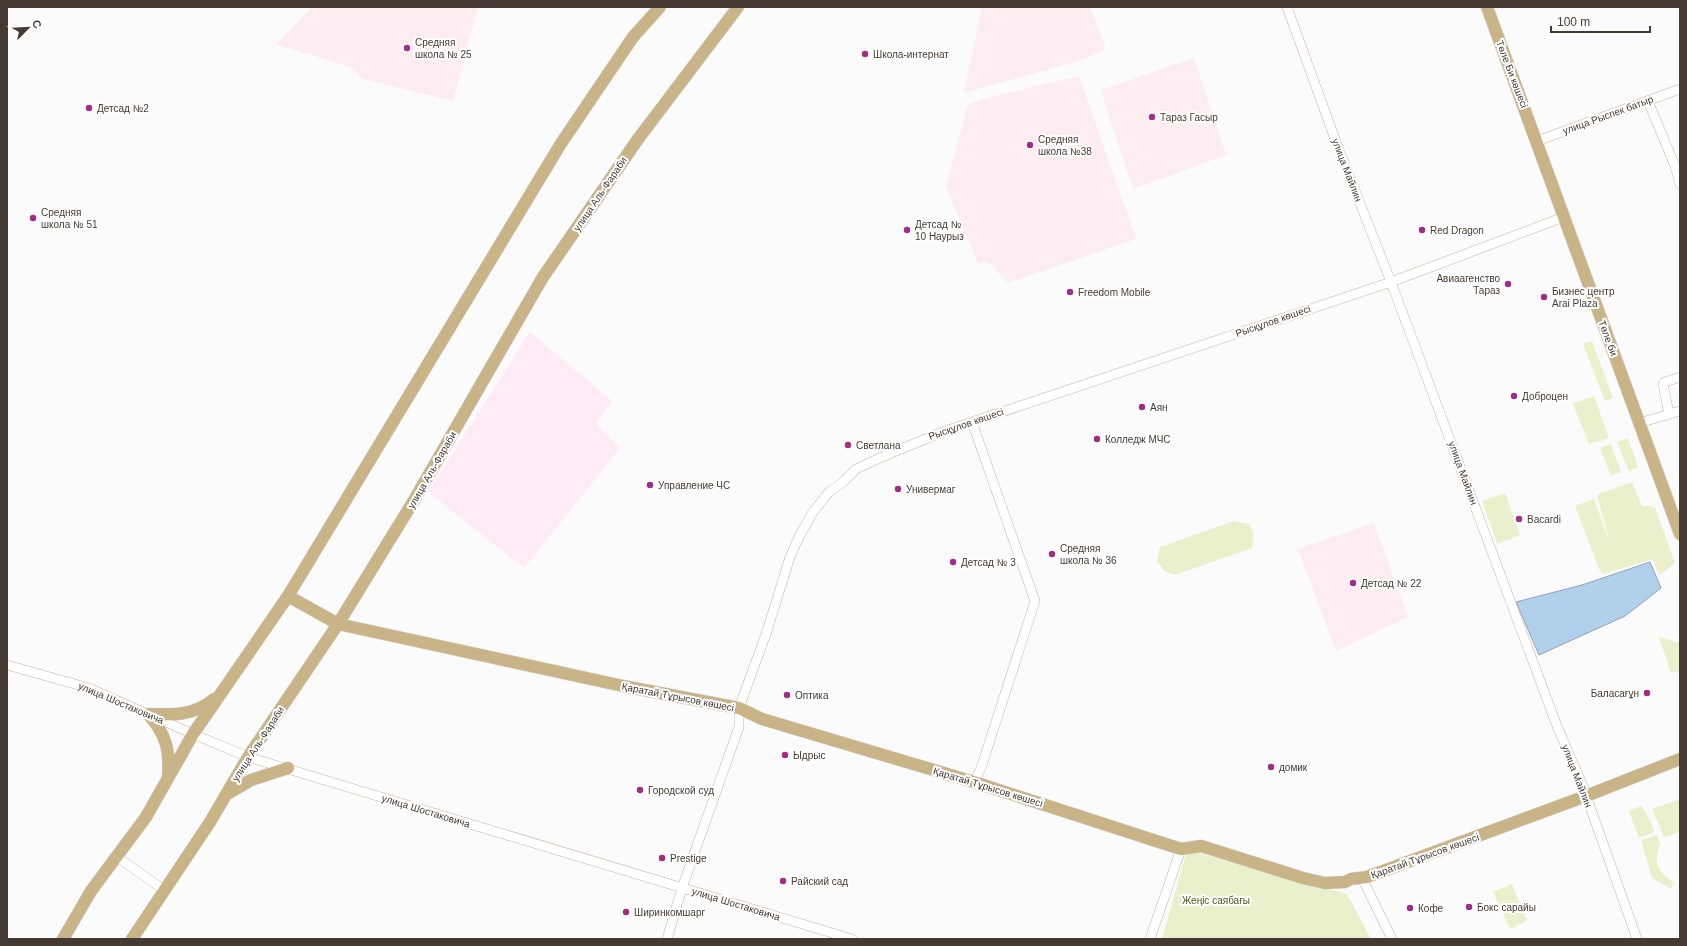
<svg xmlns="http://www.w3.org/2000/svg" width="1687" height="946" font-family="Helvetica,sans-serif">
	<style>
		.industrial { fill: #feebf5 }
		.education { fill: #fdedf0 }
		.green { fill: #eaf0cc }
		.water { fill: #b1d0eb; stroke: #91a3b4 }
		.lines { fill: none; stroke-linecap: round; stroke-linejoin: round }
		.minor-casing { stroke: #cab19d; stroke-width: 10 }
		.major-casing { stroke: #dad8d6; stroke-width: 13 }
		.minor { stroke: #fff; stroke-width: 9 }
		.major { stroke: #c8b487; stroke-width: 12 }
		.poi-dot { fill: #a12d87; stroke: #fff; stroke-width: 1.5 }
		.labels { text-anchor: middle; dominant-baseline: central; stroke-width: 4; stroke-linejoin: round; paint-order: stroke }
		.poi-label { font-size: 10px; fill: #453a32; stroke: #fff; text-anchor: start }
		.street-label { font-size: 10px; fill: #453a32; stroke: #fff }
		.park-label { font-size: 10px; fill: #51571d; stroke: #fff }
	</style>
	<rect width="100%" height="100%" fill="#fbfbfb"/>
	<!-- industrial -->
	<path class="industrial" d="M 530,332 L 612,401 L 596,423 L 620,448 L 524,568 L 428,492 Z"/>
	<!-- education -->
	<path class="education" d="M 312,7 L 478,7 L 453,101 L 363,79 L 350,67 L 276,44 Z
		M 982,7 L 1090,7 L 1106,49 L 1085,59 L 964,93 Z
		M 1194,58 L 1226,155 L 1133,189 L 1100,88 L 1101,90 Z
		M 1079,76 L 1136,239 L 1008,283 L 987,261 L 978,264 L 946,186 L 968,104 L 987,98 Z
		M 1374,523 L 1408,617 L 1336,651 L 1298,549 Z"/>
	<!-- green -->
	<path class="green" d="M 1592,341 L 1613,398 L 1605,401 L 1583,344 Z
		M 1594,396 L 1609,438 L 1589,444 L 1573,404 Z
		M 1628,438 L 1638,467 L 1629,471 L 1617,442 Z
		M 1611,444 L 1621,472 L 1611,476 L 1600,448 Z
		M 1632,482 L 1642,506 L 1649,506 L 1655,508 L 1675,563 L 1659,575 L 1653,559 L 1603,574 L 1599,569 L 1575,506 L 1594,499 L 1610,543 L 1597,495 Z
		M 1505,493 L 1520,535 L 1497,544 L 1482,501 Z
		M 1234,521 L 1249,524 L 1254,535 L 1252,548 L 1175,575 L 1164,571 L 1157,561 L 1160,547 Z
		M 1659,637 L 1680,643 L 1680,673 L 1679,671 L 1671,673 Z
		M 1680,799 L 1680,831 L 1665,838 L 1652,809 Z
		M 1641,806 L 1646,812 L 1655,832 L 1639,838 L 1629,811 Z
		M 1657,835 L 1660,844 C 1653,864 1657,871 1674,882 L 1671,889 L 1652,878 L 1641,840 Z
		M 1187,850 L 1347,894 L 1371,939 L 1162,939 Z
		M 1512,884 L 1527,921 L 1510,929 L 1493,892 Z"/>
	<!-- water -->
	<path class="water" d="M 1650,562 L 1661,588 L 1625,616 L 1539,655 L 1516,602 L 1582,585 Z"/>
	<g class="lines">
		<defs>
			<path id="minor" d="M 1287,7 L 1339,150 L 1391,282 L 1557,726 L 1582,784 L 1637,939
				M 1648,101 L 1675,166 L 1680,184
				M 1537,141 L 1680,89
				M 1669,414 L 1663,384 L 1665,382 L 1680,377
				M 972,422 L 1035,601 L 981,768 L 974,782
				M 1639,423 L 1680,411
				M 7,665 L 89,688 L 193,734 L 248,757 L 852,939
				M 116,856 L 164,890
				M 1362,878 L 1392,939
				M 667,939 L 682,888 L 739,727 L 739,708 L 766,634 L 790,557 L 799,537 L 813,512 L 829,492 L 842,483 L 856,469 L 884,456 L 945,431 L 1391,282 L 1564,217
				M 1150,939 L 1181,849"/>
			<path id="major" d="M 1487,7 L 1680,534
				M 288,596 L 338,624 L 623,686 L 739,708 L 762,719 L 974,782 L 1181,849 L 1201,846 L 1303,878 L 1325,883 L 1345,882 L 1351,879 L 1367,877 L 1586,796 L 1680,759
				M 148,714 C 172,715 194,716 214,699
				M 148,714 C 166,734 170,750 168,776
				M 229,793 L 251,780 L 288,768
				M 63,939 L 91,891 L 146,817 L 193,734 L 288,596 L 560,145 L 633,37 L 660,7
				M 132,939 L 210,822 L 248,757 L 338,624 L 413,502 L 543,277 L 638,139 L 738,7"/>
		</defs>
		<!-- minor casing -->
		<use href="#minor" class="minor-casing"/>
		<!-- major casing -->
		<use href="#major" class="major-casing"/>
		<!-- minor -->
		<use href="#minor" class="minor"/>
		<!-- major -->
		<use href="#major" class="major"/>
	</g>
	<!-- markers -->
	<g class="poi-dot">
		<circle cx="407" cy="48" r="4"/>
		<circle cx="865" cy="54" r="4"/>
		<circle cx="89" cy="108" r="4"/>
		<circle cx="1152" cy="117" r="4"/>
		<circle cx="1030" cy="145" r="4"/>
		<circle cx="33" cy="218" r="4"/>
		<circle cx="907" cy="230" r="4"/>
		<circle cx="1422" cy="230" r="4"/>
		<circle cx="1508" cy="284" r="4"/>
		<circle cx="1070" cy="292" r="4"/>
		<circle cx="1544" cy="297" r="4"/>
		<circle cx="1514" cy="396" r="4"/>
		<circle cx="1142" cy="407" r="4"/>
		<circle cx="1097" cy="439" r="4"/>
		<circle cx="848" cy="445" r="4"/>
		<circle cx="650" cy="485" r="4"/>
		<circle cx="898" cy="489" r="4"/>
		<circle cx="1519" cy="519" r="4"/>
		<circle cx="1052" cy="554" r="4"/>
		<circle cx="953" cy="562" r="4"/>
		<circle cx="1353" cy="583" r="4"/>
		<circle cx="1647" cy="693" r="4"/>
		<circle cx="787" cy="695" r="4"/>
		<circle cx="785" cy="755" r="4"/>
		<circle cx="1271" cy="767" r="4"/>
		<circle cx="640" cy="790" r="4"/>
		<circle cx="662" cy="858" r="4"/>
		<circle cx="783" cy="881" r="4"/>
		<circle cx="1469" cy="907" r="4"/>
		<circle cx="1410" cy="908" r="4"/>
		<circle cx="626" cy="912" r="4"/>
	</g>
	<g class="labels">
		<!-- poi labels -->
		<g class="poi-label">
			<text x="415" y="42">Средняя<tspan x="415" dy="12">школа № 25</tspan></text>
			<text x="873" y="54">Школа-интернат</text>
			<text x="97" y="108">Детсад №2</text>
			<text x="1160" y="117">Тараз Гасыр</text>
			<text x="1038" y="139">Средняя<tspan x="1038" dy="12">школа №38</tspan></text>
			<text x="41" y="212">Средняя<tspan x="41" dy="12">школа № 51</tspan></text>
			<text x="915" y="224">Детсад №<tspan x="915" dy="12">10 Наурыз</tspan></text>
			<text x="1430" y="230">Red Dragon</text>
			<text x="1500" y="278" text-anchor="end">Авиаагенство<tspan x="1500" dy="12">Тараз</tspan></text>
			<text x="1552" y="291">Бизнес центр<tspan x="1552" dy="12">Arai Plaza</tspan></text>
			<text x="1078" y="292">Freedom Mobile</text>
			<text x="1522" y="396">Доброцен</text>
			<text x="1150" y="407">Аян</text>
			<text x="1105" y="439">Колледж МЧС</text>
			<text x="856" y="445">Светлана</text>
			<text x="658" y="485">Управление ЧС</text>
			<text x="906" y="489">Универмаг</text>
			<text x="1527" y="519">Bacardi</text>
			<text x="1060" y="548">Средняя<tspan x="1060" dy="12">школа № 36</tspan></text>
			<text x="961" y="562">Детсад № 3</text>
			<text x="1361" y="583">Детсад № 22</text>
			<text x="1639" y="693" text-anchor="end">Баласағұн</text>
			<text x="795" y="695">Оптика</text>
			<text x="793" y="755">Ыдрыс</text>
			<text x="1279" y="767">домик</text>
			<text x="648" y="790">Городской суд</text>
			<text x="670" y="858">Prestige</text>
			<text x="791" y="881">Райский сад</text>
			<text x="1477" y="907">Бокс сарайы</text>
			<text x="1418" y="908">Кофе</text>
			<text x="634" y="912">Ширинкомшарг</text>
		</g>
		<!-- street labels -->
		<g class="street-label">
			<text transform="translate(1512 74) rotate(69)">Төле Би көшесі</text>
			<text transform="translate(1608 115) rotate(-20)">улица Рыспек батыр</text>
			<text transform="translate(1347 170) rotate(69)">улица Майлин</text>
			<text transform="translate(600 194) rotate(-56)">улица Аль-Фараби</text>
			<text transform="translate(1273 321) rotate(-19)">Рысқұлов көшесі</text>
			<text transform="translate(1608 338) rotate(70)">Төле би</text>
			<text transform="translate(966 424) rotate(-19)">Рысқұлов көшесі</text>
			<text transform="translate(432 470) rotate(-60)">улица Аль-Фараби</text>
			<text transform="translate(1463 473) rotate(70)">улица Майлин</text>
			<text transform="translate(678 697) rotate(11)">Қаратай Тұрысов көшесі</text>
			<text transform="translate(121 703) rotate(23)">улица Шостаковича</text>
			<text transform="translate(258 744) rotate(-57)">улица Аль-Фараби</text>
			<text transform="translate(1577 776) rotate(69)">улица Майлин</text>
			<text transform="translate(988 787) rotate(17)">Қаратай Тұрысов көшесі</text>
			<text transform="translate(426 811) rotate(17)">улица Шостаковича</text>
			<text transform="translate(1425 856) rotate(-20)">Қаратай Тұрысов көшесі</text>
			<text transform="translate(736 904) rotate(17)">улица Шостаковича</text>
		</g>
		<!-- park labels -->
		<g class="park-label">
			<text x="1216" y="900">Жеңіс саябағы</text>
		</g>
	</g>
	<!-- border -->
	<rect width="1687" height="946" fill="none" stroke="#453a32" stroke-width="16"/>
	<!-- north arrow -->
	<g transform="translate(28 28) rotate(66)" stroke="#ffffff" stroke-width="3" paint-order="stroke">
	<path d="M0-3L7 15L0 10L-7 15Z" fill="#453a32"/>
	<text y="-6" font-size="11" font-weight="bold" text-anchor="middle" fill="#453a32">С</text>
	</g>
	<!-- scale -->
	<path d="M1551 26v6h99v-6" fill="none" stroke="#453a32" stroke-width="2"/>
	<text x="1557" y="26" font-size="12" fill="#453a32" stroke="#ffffff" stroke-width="3" paint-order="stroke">100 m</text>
</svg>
